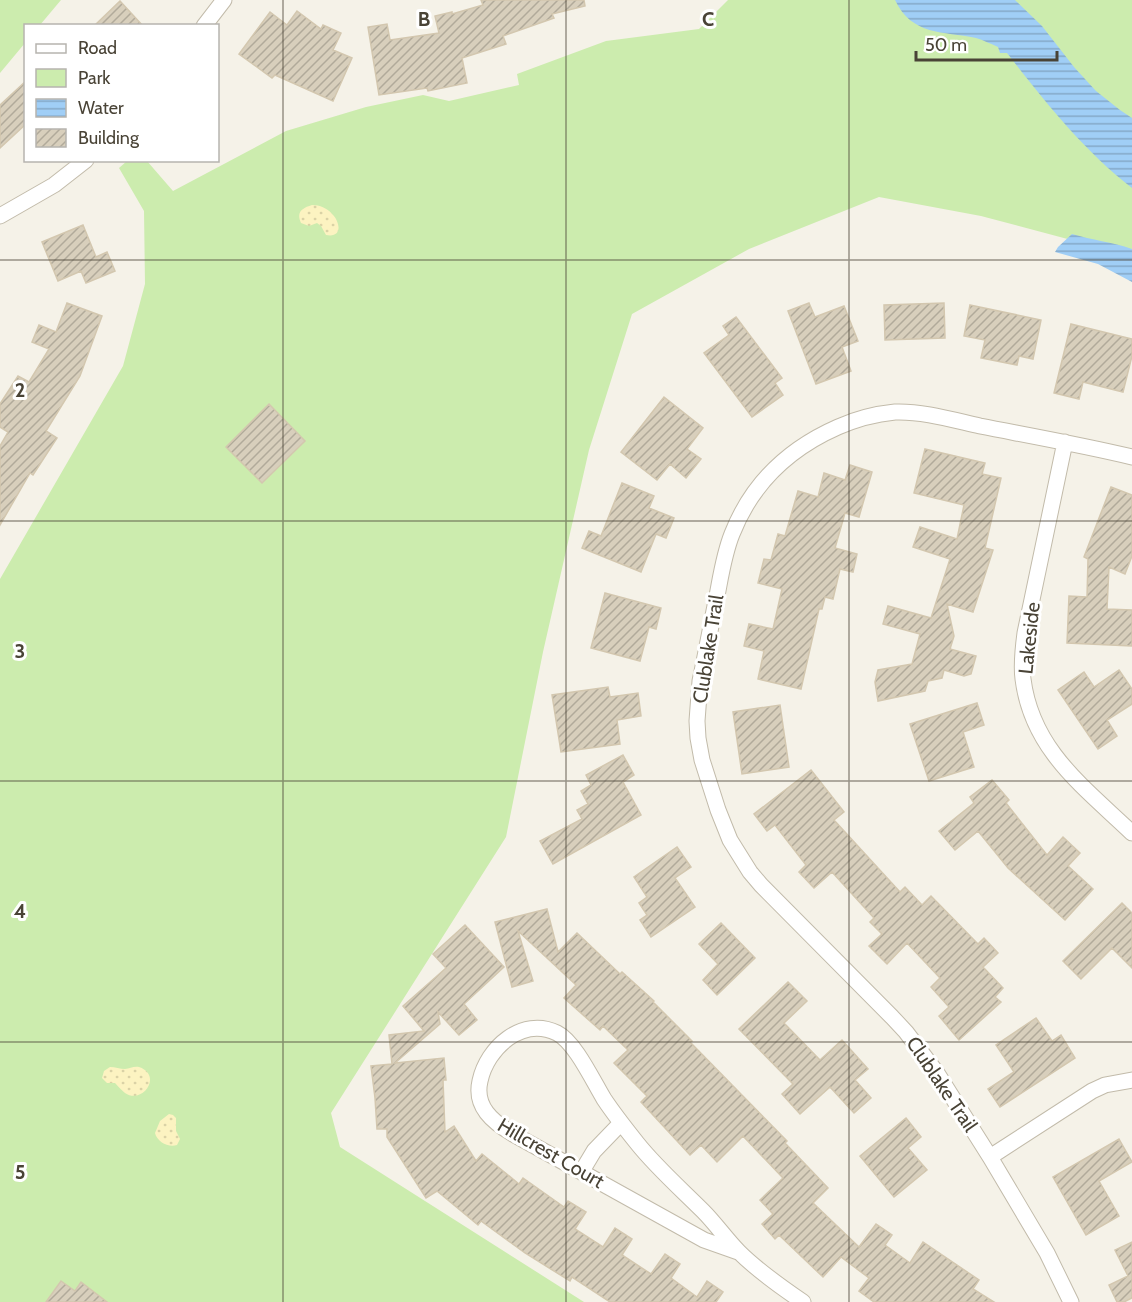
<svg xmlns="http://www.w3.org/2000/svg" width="1132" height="1302" font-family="Cabin,sans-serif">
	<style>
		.green { fill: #ccecae }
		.sand { fill: url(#sand-dots) }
		.water { fill: url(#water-rules) }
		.building { fill: url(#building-hatch); stroke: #d3c7af; stroke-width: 1.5 }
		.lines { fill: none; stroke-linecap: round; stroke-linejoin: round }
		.street-casing { stroke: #c2bbaa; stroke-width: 17 }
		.street { stroke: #fff; stroke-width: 15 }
		.grid { fill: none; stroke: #494336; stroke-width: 1.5; stroke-opacity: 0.55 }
		.labels { text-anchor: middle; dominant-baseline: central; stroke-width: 6; stroke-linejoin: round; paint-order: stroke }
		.street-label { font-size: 20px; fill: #494336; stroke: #fff }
		.grid-label { font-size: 20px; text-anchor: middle; font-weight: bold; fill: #494336; stroke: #fff; stroke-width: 6; stroke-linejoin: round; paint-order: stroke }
	</style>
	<defs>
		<pattern id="sand-dots" width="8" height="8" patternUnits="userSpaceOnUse" patternTransform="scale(1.5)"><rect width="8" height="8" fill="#fcf3c1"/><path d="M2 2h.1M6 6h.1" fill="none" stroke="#dad2a6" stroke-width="1.8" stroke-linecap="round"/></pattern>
		<pattern id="water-rules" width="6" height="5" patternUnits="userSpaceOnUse" patternTransform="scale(1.5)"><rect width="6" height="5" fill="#a0cef6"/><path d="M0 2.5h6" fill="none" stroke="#84a9c8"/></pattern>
		<pattern id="building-hatch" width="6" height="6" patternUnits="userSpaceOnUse" patternTransform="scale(1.5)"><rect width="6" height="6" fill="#d8cfbc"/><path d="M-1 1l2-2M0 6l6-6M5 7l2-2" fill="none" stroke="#b1aa9a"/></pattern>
	</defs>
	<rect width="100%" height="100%" fill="#f5f2e8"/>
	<!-- green -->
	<path class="green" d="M 0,0 L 61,0 L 40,25 L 26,26 L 25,43 L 0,73 Z
		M 728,0 L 1132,0 L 1132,270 L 1075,241 L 981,216 L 879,197 L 749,249 L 632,314 L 589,450 L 543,652 L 506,837 L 331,1113 L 340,1147 L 584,1302 L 0,1302 L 0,579 L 123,366 L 145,284 L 144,211 L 119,168 L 127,161 L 147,161 L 173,191 L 286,131 L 366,107 L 423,95 L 449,101 L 519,85 L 517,74 L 606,41 L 699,29 Z"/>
	<!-- sand -->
	<path class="sand" d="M 312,205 C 338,205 349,240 326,235 L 321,226 L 317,223 L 309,226 L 301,223 C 296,212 302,208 312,205 Z
		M 110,1067 C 115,1067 120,1069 125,1069 C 130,1069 133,1066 139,1067 C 163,1075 143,1105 125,1093 C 121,1090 118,1086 115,1083 L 107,1083 L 102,1078 L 104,1071 Z
		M 169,1114 L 173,1115 L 176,1118 L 176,1131 L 180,1139 L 177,1145 C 169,1148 157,1142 155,1133 L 160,1121 Z"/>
	<!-- water -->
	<path class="water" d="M 895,0 L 1015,0 L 1042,26 L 1074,67 L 1096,91 L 1120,110 L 1132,118 L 1132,188 C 1083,150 1045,102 1007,53 L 1000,53 L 998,47 C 991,44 983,40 976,38 C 943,31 912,36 895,0 Z
		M 1072,234 C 1092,240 1112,242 1132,249 L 1132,282 L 1098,264 L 1055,252 L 1058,247 Z"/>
	<!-- building -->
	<path class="building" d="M 481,0 L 584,0 L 585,6 L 552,14 L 554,18 L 503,36 L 506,44 L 462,58 L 467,83 L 428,91 L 427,88 L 379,95 L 368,27 L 387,24 L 390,40 L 439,33 L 435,16 L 452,12 L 452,14 L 483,5 Z
		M 120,1 L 143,26 L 94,26 Z
		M 297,11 L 321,29 L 323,25 L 341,33 L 333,50 L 352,58 L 333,101 L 275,75 L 272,78 L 239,54 L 270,12 L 287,25 Z
		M 26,81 L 26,124 L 0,148 L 0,105 Z
		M 83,225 L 96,257 L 107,252 L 115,271 L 86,283 L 81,271 L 58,281 L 42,242 Z
		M 67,303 L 102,316 L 80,376 L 46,431 L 57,438 L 33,475 L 30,473 L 0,525 L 0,446 L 8,432 L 0,427 L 0,404 L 18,376 L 29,382 L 49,349 L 32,342 L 39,325 L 56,332 Z
		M 809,303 L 815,317 L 844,306 L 858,341 L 842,347 L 851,371 L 816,384 L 788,311 Z
		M 944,303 L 945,338 L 885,340 L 884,305 Z
		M 970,305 L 1041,320 L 1033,359 L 1019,356 L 1017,365 L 981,358 L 985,340 L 964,336 Z
		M 736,317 L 782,378 L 775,383 L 783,395 L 752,417 L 704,353 L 729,335 L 723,326 Z
		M 1071,324 L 1132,339 L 1132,356 L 1123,392 L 1083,382 L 1079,399 L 1054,393 Z
		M 664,397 L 703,428 L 687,449 L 701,459 L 686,478 L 670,464 L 657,480 L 621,452 Z
		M 269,404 L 305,441 L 262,483 L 226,447 Z
		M 925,449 L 985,463 L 982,474 L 1001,478 L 985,548 L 993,550 L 973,612 L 947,604 L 954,636 L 950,649 L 976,656 L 971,674 L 964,676 L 944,670 L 942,678 L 928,681 L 925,691 L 878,701 L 875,682 L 878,670 L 912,664 L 920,634 L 883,624 L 888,606 L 931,618 L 950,559 L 913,547 L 920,527 L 957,539 L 964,505 L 914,493 Z
		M 850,465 L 872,472 L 859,517 L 845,513 L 835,548 L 857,554 L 853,572 L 840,569 L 833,599 L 825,597 L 822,609 L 819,609 L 801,689 L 758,679 L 764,651 L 744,646 L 749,624 L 773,629 L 782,589 L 758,583 L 764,559 L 771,560 L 778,534 L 785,536 L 798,491 L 818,497 L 824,473 L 845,480 Z
		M 622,483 L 654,496 L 649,508 L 674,518 L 666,538 L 656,534 L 641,572 L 582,548 L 589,531 L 601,536 Z
		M 1111,487 L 1132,495 L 1132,556 L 1125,574 L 1109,567 L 1107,609 L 1132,610 L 1132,646 L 1067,643 L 1069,596 L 1087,597 L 1088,559 L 1084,557 Z
		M 605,593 L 661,608 L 656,629 L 649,627 L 640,661 L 591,648 Z
		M 1119,670 L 1132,689 L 1132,704 L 1107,720 L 1117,736 L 1098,749 L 1058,690 L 1084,672 L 1094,687 Z
		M 608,687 L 610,697 L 638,693 L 641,716 L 617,720 L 620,744 L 561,752 L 552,695 Z
		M 977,703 L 984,725 L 963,732 L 974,767 L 929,781 L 910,724 Z
		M 780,705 L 789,767 L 742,774 L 733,712 Z
		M 623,755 L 634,775 L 623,782 L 641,815 L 553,864 L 540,841 L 582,819 L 577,810 L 588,804 L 581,791 L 591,785 L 586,775 Z
		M 811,770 L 844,812 L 834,820 L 900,892 L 905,887 L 922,905 L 931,896 L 978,944 L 984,938 L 998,953 L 983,967 L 1003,988 L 995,997 L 1001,1002 L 959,1040 L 939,1016 L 949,1007 L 931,987 L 940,978 L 907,943 L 887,964 L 869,946 L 882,934 L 870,922 L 874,918 L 832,872 L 814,888 L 799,872 L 806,865 L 775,825 L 767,831 L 754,814 Z
		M 992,780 L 1009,800 L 1006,803 L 1047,855 L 1063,837 L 1080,853 L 1068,866 L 1093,889 L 1065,920 L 1008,868 L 978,831 L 955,850 L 939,831 L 974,803 L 970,797 Z
		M 677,847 L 691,867 L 675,878 L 695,907 L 651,937 L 640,920 L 647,915 L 639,903 L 647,897 L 634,877 Z
		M 1122,903 L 1132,913 L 1132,968 L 1112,948 L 1081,979 L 1063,961 Z
		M 547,909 L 558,952 L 577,933 L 620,974 L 622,972 L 654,1001 L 653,1002 L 692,1041 L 690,1042 L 787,1141 L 785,1143 L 828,1188 L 813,1203 L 859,1247 L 876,1224 L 892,1235 L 885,1245 L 910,1263 L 923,1242 L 979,1280 L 973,1289 L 994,1302 L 874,1302 L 859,1291 L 869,1278 L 841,1257 L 823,1277 L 779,1235 L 775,1239 L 762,1224 L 773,1214 L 760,1200 L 783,1178 L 743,1136 L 717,1162 L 701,1145 L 690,1155 L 641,1102 L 647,1096 L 614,1063 L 628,1050 L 603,1026 L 600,1030 L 564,998 L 576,985 L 518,931 L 533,981 L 512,987 L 495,922 Z
		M 721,923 L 755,958 L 717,995 L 703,980 L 718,964 L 699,944 Z
		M 465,925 L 504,967 L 464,1004 L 477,1020 L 459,1035 L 438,1012 L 440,1024 L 395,1063 L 444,1058 L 446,1080 L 443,1080 L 445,1132 L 454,1126 L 476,1161 L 482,1154 L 519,1184 L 523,1178 L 564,1207 L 568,1201 L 586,1212 L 575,1229 L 603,1247 L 615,1228 L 632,1239 L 622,1255 L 651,1274 L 665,1254 L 680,1264 L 671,1278 L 697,1297 L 707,1281 L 723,1292 L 716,1302 L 610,1302 L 572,1277 L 570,1281 L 525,1253 L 481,1221 L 478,1225 L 437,1191 L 426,1198 L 387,1137 L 387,1129 L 377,1129 L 375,1098 L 371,1066 L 392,1064 L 389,1035 L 424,1031 L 403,1006 L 446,968 L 433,954 Z
		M 788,982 L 807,1001 L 784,1023 L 820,1060 L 842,1040 L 868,1069 L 855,1080 L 871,1098 L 854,1113 L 830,1087 L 800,1114 L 782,1094 L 793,1084 L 739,1029 Z
		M 1036,1018 L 1052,1041 L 1061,1035 L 1075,1058 L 1000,1107 L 988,1089 L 1014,1072 L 996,1045 Z
		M 906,1118 L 921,1137 L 908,1148 L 927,1170 L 894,1197 L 860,1156 Z
		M 1119,1139 L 1132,1162 L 1099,1181 L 1119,1216 L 1086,1235 L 1053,1177 Z
		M 1132,1242 L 1132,1298 L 1124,1302 L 1117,1302 L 1109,1285 L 1128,1276 L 1115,1250 Z
		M 61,1281 L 75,1291 L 81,1282 L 107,1302 L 46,1302 Z"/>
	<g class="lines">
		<defs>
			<path id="street" d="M 204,26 L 224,0
				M 0,216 L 54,185 L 86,160
				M 1065,442 L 1025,633 C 1023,648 1021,664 1023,679 C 1032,750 1084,787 1132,833
				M 990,1157 L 1092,1091 L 1105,1085 L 1132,1080
				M 582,1171 L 594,1151 L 621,1123
				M 738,1252 L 704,1240 L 513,1134 C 493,1122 474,1107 480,1081 C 487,1048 522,1016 557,1033 C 575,1042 593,1081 604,1099 C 614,1114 625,1128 637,1143 C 656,1167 681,1189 703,1211 C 716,1224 726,1239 739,1252 C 758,1271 781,1287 803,1302
				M 1071,1302 L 1047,1253 L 990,1157 L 937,1073 L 906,1032 L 892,1017 L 761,885 L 750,872 L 730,840 L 718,810 L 702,760 L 698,738 L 697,721 L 700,681 C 706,653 711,625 717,596 C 721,575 724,554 732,534 C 752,483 788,449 838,427 C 856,419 875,414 895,412 C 923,411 953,420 980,426 C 1031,436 1082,445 1132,457"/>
		</defs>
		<!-- street casing -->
		<use href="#street" class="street-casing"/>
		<!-- street -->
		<use href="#street" class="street"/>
	</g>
	<!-- grid -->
	<path class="grid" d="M 283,0 L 283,1302M 566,0 L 566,1302M 849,0 L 849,1302M 0,260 L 1132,260M 0,521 L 1132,521M 0,781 L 1132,781M 0,1042 L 1132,1042"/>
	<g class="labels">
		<!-- street labels -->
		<g class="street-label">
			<text transform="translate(1029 638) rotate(-84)">Lakeside</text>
			<text transform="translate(708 649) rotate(-81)">Clublake Trail</text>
			<text transform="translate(942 1084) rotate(56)">Clublake Trail</text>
			<text transform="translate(551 1153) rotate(30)">Hillcrest Court</text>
		</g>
	</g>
	<g class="grid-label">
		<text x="424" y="26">B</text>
		<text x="708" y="26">C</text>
		<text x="20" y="397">2</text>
		<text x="20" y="658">3</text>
		<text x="20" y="918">4</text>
		<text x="20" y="1179">5</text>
	</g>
	<!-- legend -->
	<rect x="24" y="24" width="195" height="138" fill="#ffffff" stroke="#b6b4af" stroke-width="1.5"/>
	<rect x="36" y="44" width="30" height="9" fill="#ffffff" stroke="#b6b4af" stroke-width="1.5"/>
	<text x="78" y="54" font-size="18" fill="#494336">Road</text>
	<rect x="36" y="69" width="30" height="18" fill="#ccecae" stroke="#b6b4af" stroke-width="1.5"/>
	<text x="78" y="84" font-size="18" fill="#494336">Park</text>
	<rect x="36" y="99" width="30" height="18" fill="url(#water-rules)" stroke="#b6b4af" stroke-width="1.5"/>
	<text x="78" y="114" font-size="18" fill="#494336">Water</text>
	<rect x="36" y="129" width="30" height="18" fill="url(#building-hatch)" stroke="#b6b4af" stroke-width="1.5"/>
	<text x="78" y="144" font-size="18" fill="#494336">Building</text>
	<!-- scale -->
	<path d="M916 51v9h141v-9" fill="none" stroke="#494336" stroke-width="3"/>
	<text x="925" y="51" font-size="18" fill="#494336" stroke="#ffffff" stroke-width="4.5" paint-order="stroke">50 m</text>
</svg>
